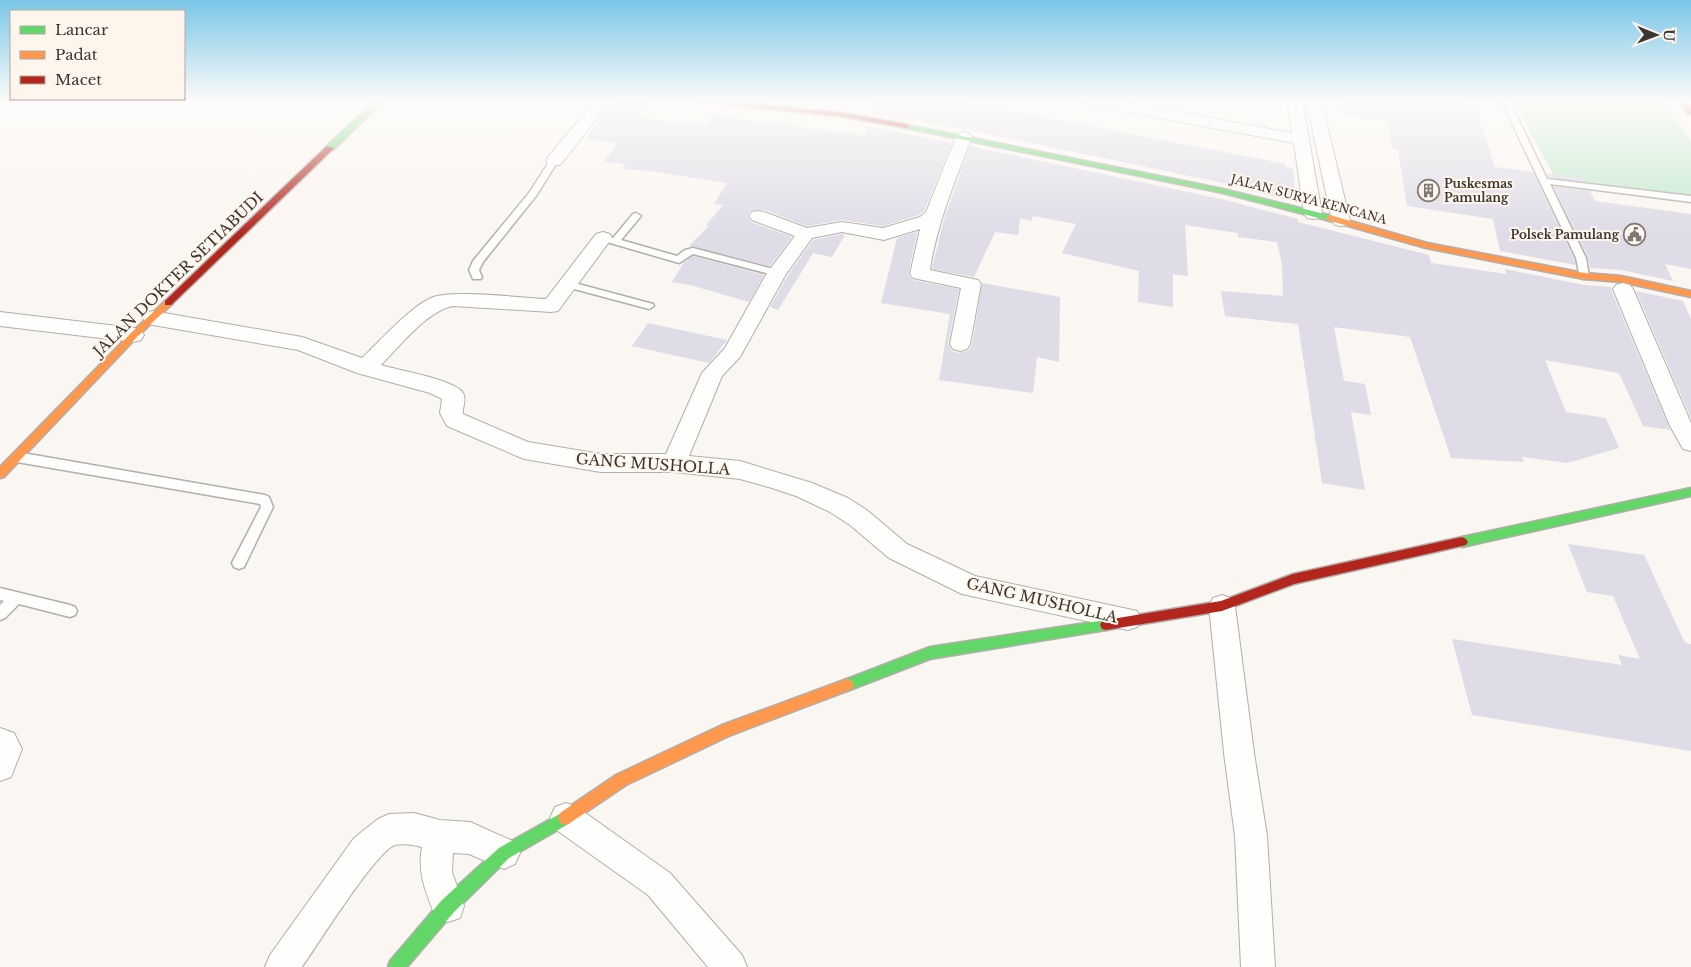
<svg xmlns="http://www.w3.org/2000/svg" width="1691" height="967" font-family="'Libre Baskerville',serif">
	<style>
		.green { fill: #c3e8ce }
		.building { fill: #dfdbe7 }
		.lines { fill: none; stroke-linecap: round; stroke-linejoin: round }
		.lane-casing { stroke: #b2aeaa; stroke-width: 3 }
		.street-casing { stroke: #b2aeaa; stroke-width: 2 }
		.fast-casing { stroke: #b2aeaa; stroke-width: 3 }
		.slow-casing { stroke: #b2aeaa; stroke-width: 3 }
		.jam-casing { stroke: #b2aeaa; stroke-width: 3 }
		.lane { fill: #fefefd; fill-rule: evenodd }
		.street { fill: #fefefd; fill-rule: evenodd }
		.fast { fill: #63d668; fill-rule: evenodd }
		.slow { fill: #ff974d; fill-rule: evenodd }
		.jam { fill: #b3261e; fill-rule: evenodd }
		.labels { text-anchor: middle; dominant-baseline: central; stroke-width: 4; stroke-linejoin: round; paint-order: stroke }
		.far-poi-label { font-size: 12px; font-weight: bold; fill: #3c3631; stroke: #fef6ed; text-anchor: start }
		.far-street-label { font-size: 12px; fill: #3c3631; stroke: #fef6ed }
		.street-label { font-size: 15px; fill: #3c3631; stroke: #fef6ed }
	</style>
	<rect width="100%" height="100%" fill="#faf6f1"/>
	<!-- green -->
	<path class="green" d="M 1513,100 L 1662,100 L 1691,142 L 1691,202 L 1559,185 Z"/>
	<!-- building -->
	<path class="building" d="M 617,100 L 651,100 L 637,117 L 705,126 L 712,115 L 846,133 L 848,132 L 864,136 L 867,126 L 952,143 L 924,211 L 919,215 L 883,226 L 842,220 L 807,226 L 765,210 L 750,211 L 747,216 L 751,222 L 792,237 L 770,266 L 689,246 L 709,226 L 706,225 L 723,205 L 714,204 L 727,183 L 650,171 L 622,169 L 625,164 L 604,162 L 617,143 L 585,139 Z
		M 877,100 L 953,100 L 1286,164 L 1285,167 L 1293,169 L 1296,202 L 1223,183 L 964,129 L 872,113 Z
		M 1341,100 L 1464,100 L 1466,107 L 1476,109 L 1495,167 L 1533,172 L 1574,259 L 1576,265 L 1500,251 L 1493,219 L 1407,206 L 1398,150 L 1393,149 L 1386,120 L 1341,114 Z
		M 970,146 L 1222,199 L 1298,219 L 1298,222 L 1429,255 L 1431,263 L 1506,274 L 1505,269 L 1584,285 L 1612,287 L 1611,290 L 1670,430 L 1643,426 L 1619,373 L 1545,360 L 1566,412 L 1606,418 L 1619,448 L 1567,463 L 1522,457 L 1524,462 L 1451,458 L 1410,337 L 1334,327 L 1344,381 L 1365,384 L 1371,415 L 1351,412 L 1365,490 L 1322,483 L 1298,324 L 1225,316 L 1221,291 L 1283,296 L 1282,264 L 1277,242 L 1238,237 L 1238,233 L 1185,225 L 1188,276 L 1173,274 L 1173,307 L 1138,302 L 1139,271 L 1062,253 L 1076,224 L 1033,216 L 1031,221 L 1020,218 L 1018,235 L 995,232 L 974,277 L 932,269 L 944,219 Z
		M 1547,174 L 1583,178 L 1585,182 L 1548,177 Z
		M 1553,186 L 1590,191 L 1595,201 L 1691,214 L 1691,269 L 1665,264 L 1673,281 L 1621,270 L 1590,268 L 1588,257 Z
		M 917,232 L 908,275 L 913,280 L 959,289 L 948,344 L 952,351 L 959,353 L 968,351 L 972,345 L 982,283 L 1060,297 L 1059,362 L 1037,357 L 1033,393 L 939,380 L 950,314 L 881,303 L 897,238 Z
		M 842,234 L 845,235 L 832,257 L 813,253 L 778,310 L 770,307 L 788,275 L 813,240 Z
		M 693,256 L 764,275 L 749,302 L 690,285 L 672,282 L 684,262 Z
		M 1636,291 L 1683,301 L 1691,319 L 1691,418 Z
		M 648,323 L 727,340 L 709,363 L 632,346 Z
		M 1568,544 L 1644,555 L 1685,643 L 1691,644 L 1691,751 L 1472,715 L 1452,639 L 1622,665 L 1618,655 L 1640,659 L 1613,596 L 1587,592 Z"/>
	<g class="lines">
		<defs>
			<path id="lane" d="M 1501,100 L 1509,100 L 1547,179 L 1691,196 L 1691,202 L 1550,184 L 1586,258 L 1589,276 L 1584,279 L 1580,278 L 1576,258 Z
				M 554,158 L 558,161 L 536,196 L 483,262 L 479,270 L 482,277 L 481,279 L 473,279 L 469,270 L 473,261 L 529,193 L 551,159 Z
				M 636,213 L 641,216 L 621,240 L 677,256 L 685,250 L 693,248 L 781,271 L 782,273 L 777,276 L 693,254 L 679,263 L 600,240 L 598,238 L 603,235 L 613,238 L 633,214 Z
				M 567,281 L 653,304 L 654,306 L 649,309 L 563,286 L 562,284 Z
				M 17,452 L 265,495 L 269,497 L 273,507 L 244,567 L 239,569 L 234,567 L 232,563 L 261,507 L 260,504 L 17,462 L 13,460 L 11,457 L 13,454 Z
				M 0,588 L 70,605 L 75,607 L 77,611 L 75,615 L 70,617 L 19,604 L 5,618 L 0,620 L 0,605 L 4,601 L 0,600 Z"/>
			<path id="street" d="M 596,100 L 612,100 L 560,165 L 548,165 L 546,161 L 548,157 Z
				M 806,100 L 821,100 L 814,114 L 802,114 L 800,111 Z
				M 1082,100 L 1113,100 L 1292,133 L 1287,100 L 1302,100 L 1322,214 L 1319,218 L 1313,219 L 1307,218 L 1304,214 L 1294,143 L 1090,105 L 1085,103 Z
				M 1306,100 L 1321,100 L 1350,221 L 1347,225 L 1341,226 L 1335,225 L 1332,221 Z
				M 964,132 L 970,134 L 972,137 C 955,181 937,223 930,270 L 978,280 L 981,284 L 970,344 L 967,349 L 960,351 L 953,349 L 950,344 L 961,288 L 913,278 L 910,274 L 920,229 L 884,240 L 842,232 L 812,238 L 786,274 L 740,357 L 722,376 L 689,456 L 740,461 L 812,483 L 848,498 L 868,511 L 907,544 L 975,576 L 1137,611 L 1141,619 L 1137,627 L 1128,630 L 962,594 L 889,558 L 850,525 L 830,512 L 796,496 L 772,488 L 740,479 L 674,472 L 601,472 L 524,459 L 447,426 L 440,413 L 442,399 L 430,393 L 357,373 L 298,350 L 153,325 L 146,323 L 143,318 L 146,313 L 153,311 L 302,337 L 362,358 C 380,341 410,307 431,298 C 451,289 521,298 546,299 L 596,234 L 603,232 L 610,234 L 612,238 L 558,311 L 551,312 L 453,306 C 428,310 399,347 381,365 C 396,370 460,380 464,395 C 466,401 462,409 463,414 L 528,442 L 601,454 L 666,454 L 702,373 L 725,348 L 767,273 L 795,236 L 752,220 L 749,216 L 752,212 L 758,211 L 764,212 L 807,228 L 842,222 L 883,228 L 920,217 L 926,212 L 956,137 L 958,134 Z
				M 1623,283 L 1630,285 L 1633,289 L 1691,423 L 1691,451 L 1683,449 L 1670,426 L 1613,289 L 1616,285 Z
				M 0,312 L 134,328 L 141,330 L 144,335 L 141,340 L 134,342 L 0,326 Z
				M 1222,595 L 1231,598 L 1235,606 L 1254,753 L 1267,836 L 1275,967 L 1241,967 L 1235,836 L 1224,753 L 1209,606 L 1213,598 Z
				M 0,728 L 14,733 L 22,749 L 11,777 L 0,781 Z
				M 566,803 L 577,807 L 670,873 L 742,955 L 747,967 L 708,967 L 648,895 L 555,829 L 550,818 L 555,807 Z
				M 414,813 L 440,820 L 470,822 L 515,842 L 520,853 L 515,864 L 504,869 L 469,854 L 453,853 L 452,872 L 464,906 L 460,918 L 448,922 L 436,918 C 426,893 417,873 422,847 C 414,845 403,843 395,845 C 376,851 317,946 302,967 L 265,967 L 270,955 L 354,838 L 378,819 L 389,814 Z"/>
			<path id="fast" d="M 376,100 L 384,100 L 333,150 L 327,150 L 327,146 Z
				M 903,124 L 1223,189 L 1333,216 L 1334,218 L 1330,221 L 1223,193 L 906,128 L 902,126 Z
				M 1691,488 L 1691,496 L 1462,547 L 1458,545 L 1456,542 L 1458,539 L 1462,537 Z
				M 1106,620 L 1110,621 L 1112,625 L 1110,629 L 1106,630 L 930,659 L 847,691 L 842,689 L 840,685 L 842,681 L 930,647 Z
				M 565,811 L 570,813 L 572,818 L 570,823 L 509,858 L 454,912 L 407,967 L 388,967 L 390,961 L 442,900 L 499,848 Z"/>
			<path id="slow" d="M 1330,215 L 1427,243 L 1584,273 L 1621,276 L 1691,291 L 1691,297 L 1621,282 L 1584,279 L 1426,248 L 1327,220 L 1326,218 Z
				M 168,300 L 173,303 L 171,305 L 137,337 L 4,477 L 0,478 L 0,467 L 131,333 L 165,301 Z
				M 847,679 L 852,681 L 854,685 L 852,689 L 731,735 L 626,785 L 570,823 L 565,825 L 560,823 L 558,818 L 560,813 L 616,775 L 722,725 Z"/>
			<path id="jam" d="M 698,100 L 719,100 L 845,113 L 906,124 L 910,126 L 906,128 L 845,117 L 702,102 Z
				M 1678,100 L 1685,100 L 1691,107 L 1691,114 L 1688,114 Z
				M 327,146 L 334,148 L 171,305 L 165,305 L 165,301 Z
				M 1462,537 L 1466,539 L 1468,542 L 1466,545 L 1294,584 L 1222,611 L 1106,630 L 1102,629 L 1100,625 L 1102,621 L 1106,620 L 1221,601 L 1293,574 Z"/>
		</defs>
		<!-- lane casing -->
		<use href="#lane" class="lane-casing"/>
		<!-- street casing -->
		<use href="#street" class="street-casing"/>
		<!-- fast casing -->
		<use href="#fast" class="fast-casing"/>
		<!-- slow casing -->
		<use href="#slow" class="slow-casing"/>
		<!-- jam casing -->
		<use href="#jam" class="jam-casing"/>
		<!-- lane -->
		<use href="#lane" class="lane"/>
		<!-- street -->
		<use href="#street" class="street"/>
		<!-- fast -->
		<use href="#fast" class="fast"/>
		<!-- slow -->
		<use href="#slow" class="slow"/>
		<!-- jam -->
		<use href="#jam" class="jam"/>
	</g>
	<!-- sky -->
	<linearGradient id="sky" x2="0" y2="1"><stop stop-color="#7ac6e8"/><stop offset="0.43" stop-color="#fdfbf9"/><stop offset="1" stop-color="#fdfbf9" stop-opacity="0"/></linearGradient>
	<rect width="1691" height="235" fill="url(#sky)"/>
	<!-- icons -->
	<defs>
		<symbol id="building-ring" viewBox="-11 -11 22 22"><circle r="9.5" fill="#fef6ed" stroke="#7e7974" stroke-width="1.5"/><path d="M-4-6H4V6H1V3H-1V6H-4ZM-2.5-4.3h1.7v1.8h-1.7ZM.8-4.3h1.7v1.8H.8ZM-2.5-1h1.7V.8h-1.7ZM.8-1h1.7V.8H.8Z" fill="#7e7974"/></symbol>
		<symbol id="civic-ring" viewBox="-11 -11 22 22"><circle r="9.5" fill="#fef6ed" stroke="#7e7974" stroke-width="1.5"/><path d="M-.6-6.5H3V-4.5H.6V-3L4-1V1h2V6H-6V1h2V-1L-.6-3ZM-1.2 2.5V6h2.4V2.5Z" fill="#7e7974"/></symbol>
	</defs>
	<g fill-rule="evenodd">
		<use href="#building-ring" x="1416" y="178" width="25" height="25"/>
		<use href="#civic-ring" x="1622" y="222" width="25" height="25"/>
	</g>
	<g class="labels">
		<!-- far-poi labels -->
		<g class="far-poi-label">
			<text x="1444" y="183">Puskesmas<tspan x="1444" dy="14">Pamulang</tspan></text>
			<text x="1619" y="234" text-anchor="end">Polsek Pamulang</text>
		</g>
		<!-- far-street labels -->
		<g class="far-street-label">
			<text transform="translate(1309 199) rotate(15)">JALAN SURYA KENCANA</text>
		</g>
		<!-- street labels -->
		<g class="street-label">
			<text transform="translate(178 274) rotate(-44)">JALAN DOKTER SETIABUDI</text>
			<text transform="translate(653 464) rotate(4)">GANG MUSHOLLA</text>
			<text transform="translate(1042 600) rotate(13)">GANG MUSHOLLA</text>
		</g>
	</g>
	<!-- legend -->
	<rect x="10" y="10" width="175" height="90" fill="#fef6ed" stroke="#b0a9a2"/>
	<rect x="20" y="26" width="25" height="8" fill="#63d668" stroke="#b0a9a2"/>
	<text x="55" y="35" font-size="15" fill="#3c3631">Lancar</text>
	<rect x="20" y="51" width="25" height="8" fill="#ff974d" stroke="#b0a9a2"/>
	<text x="55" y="60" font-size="15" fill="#3c3631">Padat</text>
	<rect x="20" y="76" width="25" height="8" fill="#b3261e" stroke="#b0a9a2"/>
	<text x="55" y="85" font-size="15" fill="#3c3631">Macet</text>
	<!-- north arrow -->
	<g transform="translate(1656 35) rotate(91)" stroke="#fef6ed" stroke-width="4" paint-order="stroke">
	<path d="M0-4L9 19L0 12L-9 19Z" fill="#3c3631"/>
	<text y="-8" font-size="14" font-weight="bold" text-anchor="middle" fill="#3c3631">U</text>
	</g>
</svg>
